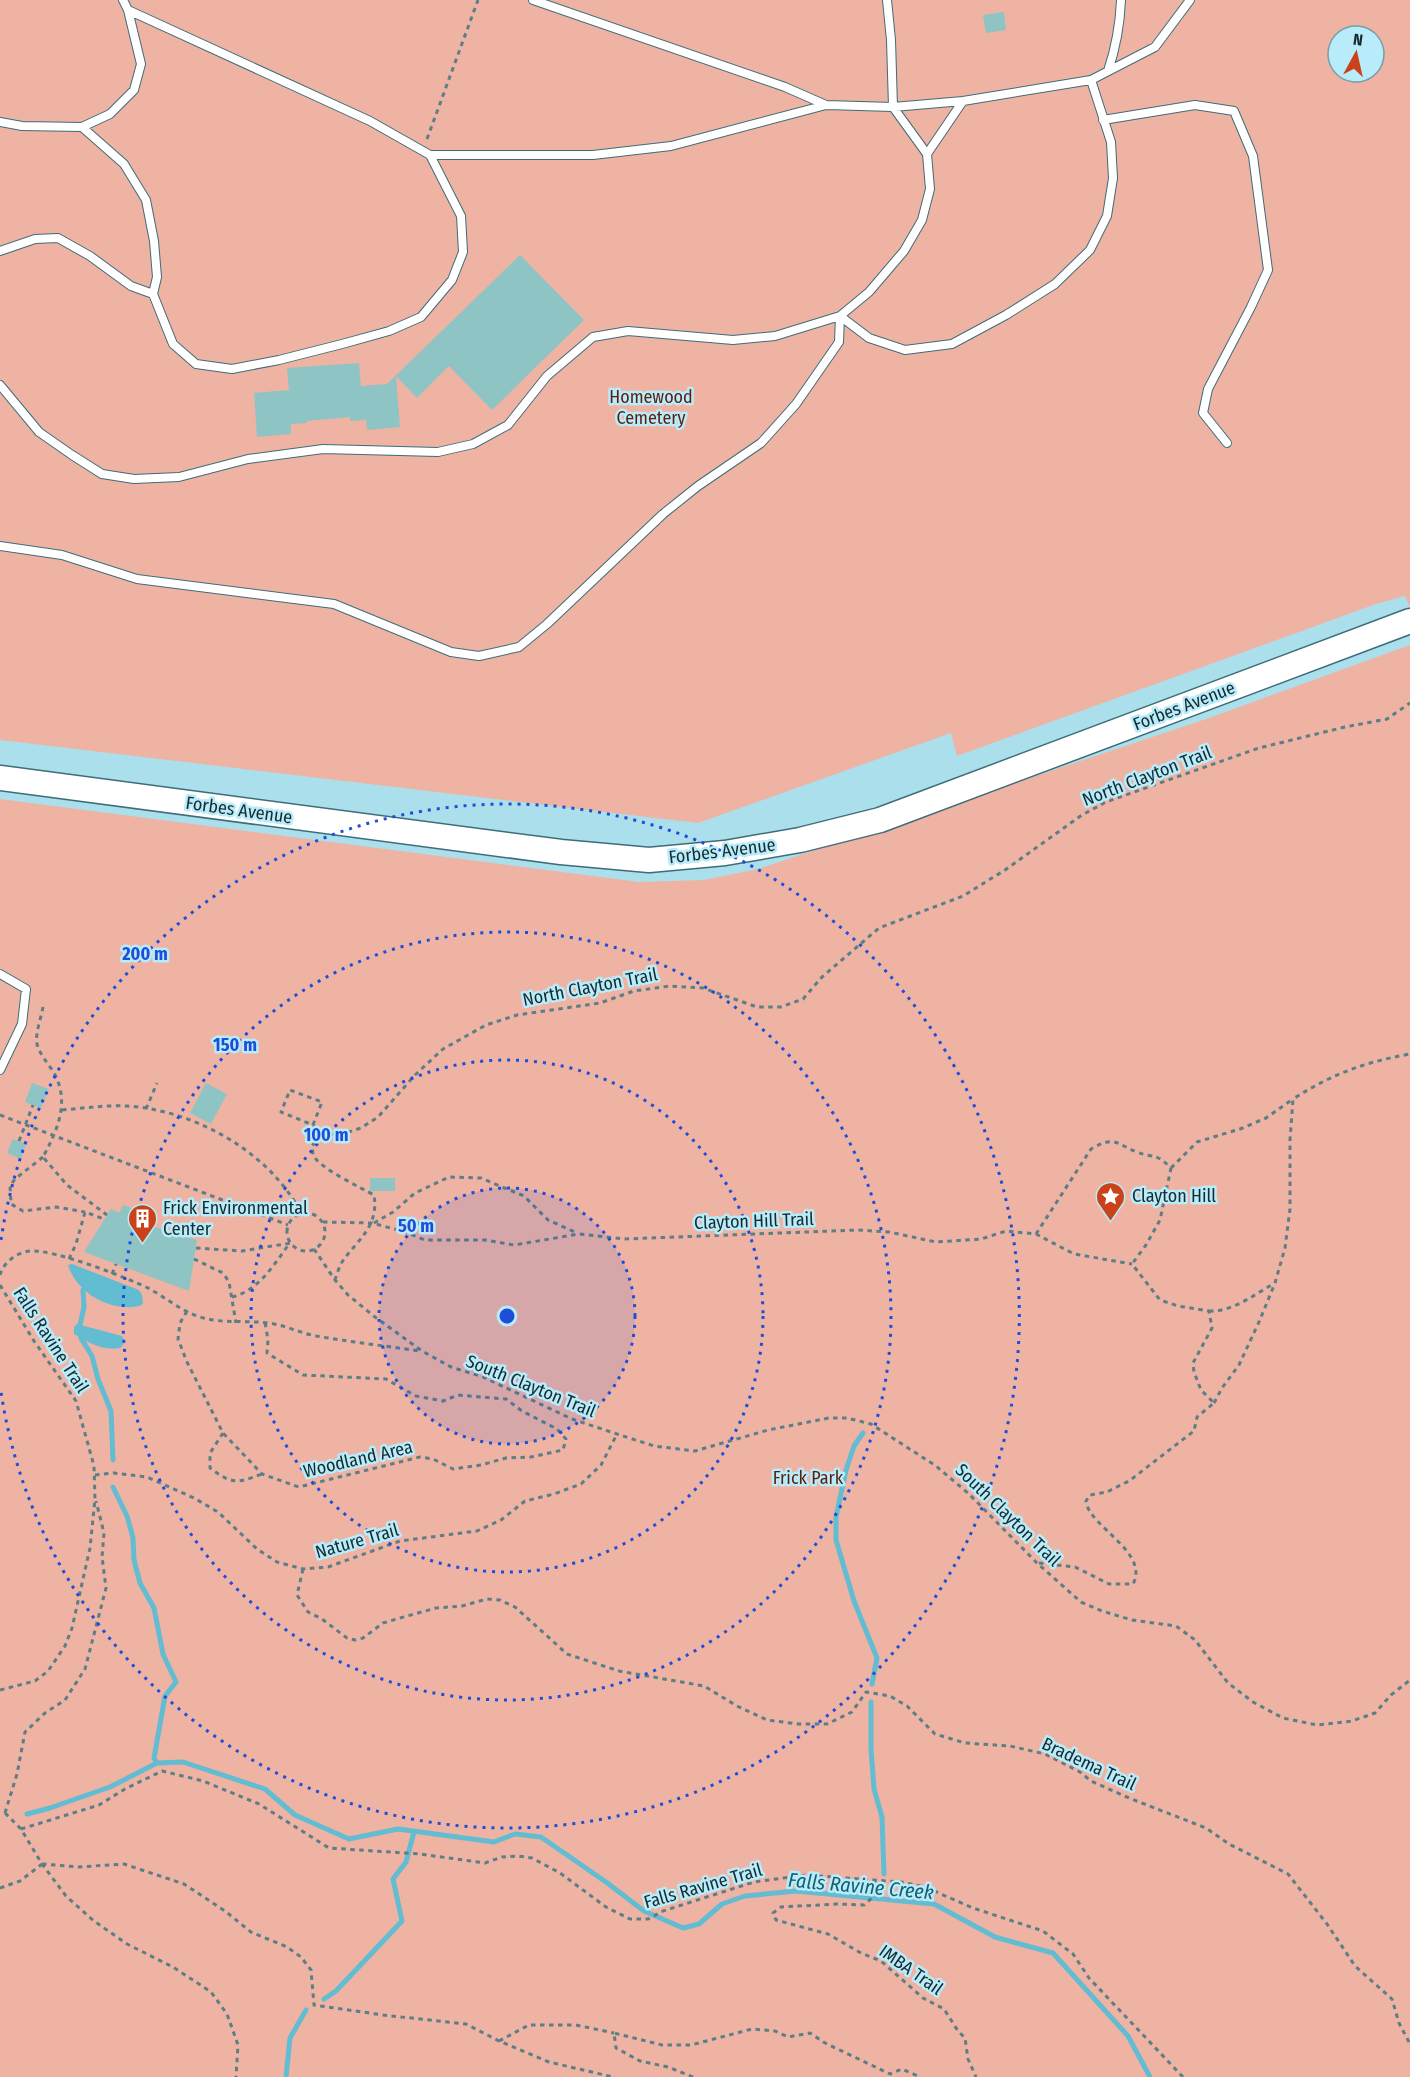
<svg xmlns="http://www.w3.org/2000/svg" width="1410" height="2077" font-family="'Fira Sans Condensed',sans-serif">
	<style>
		.green { fill: #efb3a3; fill-rule: evenodd }
		.water { fill: #62bcd2 }
		.lines { fill: none; stroke-linecap: round; stroke-linejoin: round }
		.stream { stroke: #62bcd2; stroke-width: 5 }
		.building { fill: #8ec4c4 }
		.lane-casing { stroke: #3c6d79; stroke-width: 10 }
		.primary-casing { stroke: #3c6d79; stroke-width: 27 }
		.path { stroke: #5b7e87; stroke-width: 3; stroke-dasharray: 4.5 4.5; stroke-linecap: butt }
		.lane { stroke: #fff; stroke-width: 8 }
		.primary { stroke: #fff; stroke-width: 24 }
		.ring { fill: none; stroke: #1d4ed8; stroke-width: 3; stroke-dasharray: 3 6 }
		.labels { text-anchor: middle; dominant-baseline: central; stroke-width: 5; stroke-linejoin: round; paint-order: stroke }
		.park-label { font-size: 18px; fill: #5d1d0c; stroke: #b8ecfa }
		.street-label { font-size: 18px; fill: #162a2f; stroke: #b8ecfa }
		.poi-label { font-size: 18px; fill: #162a2f; stroke: #b8ecfa; text-anchor: start }
		.water-label { font-size: 20px; font-style: italic; fill: #15606f; stroke: #b8ecfa }
		.centre { fill: #1d4ed8; stroke: #b8ecfa; stroke-width: 3 }
		.ring-label { font-size: 18px; text-anchor: middle; font-weight: bold; fill: #1d4ed8; stroke: #b8ecfa; stroke-width: 5; stroke-linejoin: round; paint-order: stroke }
	</style>
	<rect width="100%" height="100%" fill="#abdfec"/>
	<!-- green -->
	<path class="green" d="M 0,0 L 1410,0 L 1410,607 L 1405,596 L 1376,604 L 957,756 L 951,733 L 698,823 L 0,740 ZM 1338,36 L 1374,36 L 1374,72 L 1338,72 Z
		M 1410,645 L 1410,2077 L 0,2077 L 0,799 L 639,882 L 704,880 L 758,869 L 1209,718 Z"/>
	<!-- water -->
	<path class="water" d="M 72,1264 L 139,1290 L 142,1295 L 143,1303 L 140,1306 C 111,1312 77,1294 68,1265 Z
		M 77,1324 L 122,1336 L 125,1342 L 120,1348 C 103,1351 89,1343 74,1334 L 74,1327 Z"/>
	<g class="lines">
		<!-- stream -->
		<path class="stream" d="M 83,1290 L 84,1307 L 80,1325 L 81,1338 L 92,1356 L 98,1379 L 111,1411 L 113,1460
			M 863,1433 L 854,1446 L 846,1470 L 836,1517 L 836,1540 L 854,1601 L 877,1658 L 872,1684
			M 113,1487 L 127,1516 L 133,1538 L 134,1560 L 140,1583 L 154,1608 L 163,1654 L 176,1682 L 165,1696 L 154,1758 L 157,1763
			M 871,1702 L 871,1749 L 874,1789 L 882,1817 L 884,1874
			M 27,1814 L 50,1808 L 110,1787 L 157,1763 L 183,1762 L 265,1789 L 295,1815 L 349,1839 L 398,1829 L 494,1842 L 515,1834 L 541,1837 L 606,1882 L 644,1911 L 683,1928 L 699,1924 L 722,1904 L 745,1896 L 796,1891 L 934,1904 L 995,1937 L 1053,1953 L 1128,2036 L 1150,2077
			M 324,1999 L 336,1991 L 402,1921 L 393,1879 L 406,1862 L 414,1832
			M 286,2077 L 290,2038 L 306,2010"/>
	</g>
	<!-- building -->
	<path class="building" d="M 1004,12 L 1006,30 L 986,33 L 983,15 Z
		M 520,255 L 584,320 L 492,410 L 449,366 L 417,398 L 396,376 L 400,427 L 367,430 L 366,420 L 350,421 L 350,417 L 307,421 L 307,423 L 291,424 L 291,434 L 257,437 L 254,393 L 289,390 L 287,368 L 359,363 L 361,386 L 387,384 Z
		M 32,1083 L 49,1089 L 41,1108 L 25,1102 Z
		M 206,1083 L 227,1094 L 211,1124 L 190,1113 Z
		M 13,1139 L 26,1144 L 21,1159 L 7,1153 Z
		M 370,1178 L 395,1178 L 395,1191 L 370,1191 Z
		M 123,1205 L 149,1214 L 145,1224 L 197,1240 L 189,1291 L 84,1252 L 111,1209 L 119,1213 Z"/>
	<g class="lines">
		<defs>
			<path id="lane" d="M 533,0 L 785,87 L 826,105
				M 128,10 L 370,121 L 430,155 L 593,155 L 671,146 L 826,105 L 893,107 L 891,40 L 887,0
				M 1108,71 C 1116,47 1120,25 1121,0
				M 1103,120 L 1195,105 L 1234,111 L 1253,156 L 1268,270 L 1251,307 L 1208,389 L 1203,413 L 1227,443
				M 0,122 L 22,126 L 82,127 L 110,114 L 134,90 L 141,64 L 128,10 L 123,0
				M 82,127 L 124,164 L 146,200 L 154,241 L 157,277 L 153,294 L 173,344 L 196,364 L 232,369 L 279,360 L 342,344 L 389,331 L 421,317 L 452,280 L 463,252 L 461,216 L 430,155
				M 927,154 L 893,107 L 963,101
				M 0,251 L 35,239 L 58,238 L 90,256 L 131,286 L 153,294
				M 840,316 L 869,338 L 905,350 L 952,344 L 1006,315 L 1055,284 L 1090,250 L 1107,216 L 1113,178 L 1111,142 L 1091,80
				M 0,385 L 39,432 L 72,455 L 102,474 L 134,479 L 179,477 L 248,459 L 323,449 L 438,452 L 473,444 L 508,425 L 547,376 L 593,337 L 628,331 L 733,340 L 775,336 L 840,316 L 869,292 L 904,251 L 922,220 L 930,189 L 927,154 L 963,101 L 1091,80 L 1155,47 L 1190,0
				M 0,546 L 62,555 L 137,579 L 334,604 L 451,652 L 479,656 L 519,647 L 547,624 L 663,514 L 698,486 L 761,443 L 796,404 L 839,342 L 840,316
				M 0,974 L 26,989 L 22,1024 L 0,1070"/>
			<path id="primary" d="M 0,778 L 561,852 L 649,860 L 725,853 L 800,840 L 880,820 L 1410,621"/>
		</defs>
		<!-- lane casing -->
		<use href="#lane" class="lane-casing"/>
		<!-- primary casing -->
		<use href="#primary" class="primary-casing"/>
		<!-- path -->
		<path class="path" d="M 427,139 L 478,0
			M 43,1007 C 41,1019 35,1033 37,1044 C 40,1055 48,1063 54,1073 C 70,1102 58,1129 43,1157 L 67,1185 L 107,1215
			M 146,1109 L 157,1083
			M 62,1110 C 84,1108 106,1105 127,1106 C 194,1110 270,1152 301,1213
			M 0,1115 L 288,1225
			M 313,1125 L 322,1102 L 290,1090 L 281,1112 L 313,1125 L 320,1134
			M 321,1135 L 342,1134 L 361,1128 L 378,1117 L 415,1075 L 443,1049 L 486,1025 L 517,1015 L 600,1003 L 634,991 L 670,986 L 703,988 L 757,1007 L 781,1007 L 803,999 L 822,977 L 879,928 L 963,896 L 1005,870 L 1082,815 L 1106,802 L 1259,748 L 1345,727 L 1387,719 L 1410,703
			M 321,1135 L 312,1146 C 313,1149 312,1153 314,1156 C 318,1167 361,1188 374,1195 C 379,1227 358,1239 342,1262 C 339,1267 337,1274 335,1280
			M 19,1141 L 33,1105
			M 43,1157 L 15,1179 L 10,1186 L 11,1204 L 23,1211 L 56,1207 L 85,1212
			M 1171,1168 L 1197,1142 L 1240,1129 L 1266,1118 L 1293,1099
			M287 1232a19 19 0 1 1 38 0a19 19 0 1 1-38 0Z
			M 323,1222 L 372,1223 L 405,1232 L 425,1240 L 485,1240 L 514,1245 L 579,1234 L 624,1239 L 858,1230 L 889,1232 L 936,1242 L 981,1239 L 1006,1231 L 1036,1234 L 1074,1254 L 1132,1264
			M 374,1223 L 393,1212 L 415,1193 L 449,1177 L 481,1178 L 524,1196 L 548,1220 L 577,1233
			M 1036,1234 L 1091,1149 C 1115,1135 1116,1144 1137,1152 C 1155,1159 1155,1152 1171,1168 L 1160,1220 L 1146,1245 L 1132,1264
			M 196,1248 L 242,1251 L 291,1243
			M 314,1249 L 335,1280 L 348,1295 L 375,1317 L 422,1351 L 451,1367 L 483,1377 L 572,1419 L 617,1434 L 654,1446 L 695,1451 L 768,1430 L 829,1418 L 847,1418 L 871,1424 L 936,1466 L 969,1494 L 1037,1563 L 1081,1602 L 1102,1611 L 1132,1620 L 1176,1626 L 1195,1640 L 1228,1683 L 1253,1702 L 1283,1718 L 1317,1725 L 1352,1721 L 1375,1713 L 1391,1695 L 1410,1680
			M 69,1259 L 76,1244 L 85,1212 L 104,1219
			M 194,1259 L 223,1273 L 229,1282 L 236,1323
			M 112,1274 L 116,1264
			M 0,1275 C 3,1263 17,1252 30,1251 C 54,1249 125,1277 148,1288 C 165,1297 181,1311 200,1317 C 222,1324 245,1320 268,1323 C 285,1325 300,1333 316,1336 C 351,1342 386,1346 420,1351
			M 0,1285 L 34,1341 L 76,1401 L 94,1466 L 95,1499 L 90,1548 L 72,1628 L 65,1646 L 48,1671 L 35,1681 L 0,1690
			M 232,1297 C 258,1291 274,1265 289,1244
			M 187,1311 L 180,1323 L 178,1339 L 187,1362 L 223,1433 L 262,1474 L 299,1487 L 420,1457 L 433,1459 L 453,1469 L 481,1465 L 506,1458 L 531,1457 L 563,1450 L 566,1439 L 557,1429 L 522,1411 L 506,1399 L 458,1395 L 443,1401 L 416,1396 L 386,1379 L 303,1375 L 267,1353 L 268,1340 L 265,1322
			M 1209,1311 C 1232,1312 1254,1295 1273,1284
			M 1214,1403 L 1222,1388 L 1239,1365 L 1259,1322 L 1275,1283 L 1285,1248 L 1290,1209 L 1290,1140 L 1293,1099 C 1332,1074 1365,1062 1410,1054
			M 223,1433 L 210,1453 L 210,1468 C 232,1484 236,1484 262,1474
			M 95,1475 L 114,1473 L 147,1477 L 194,1498 L 218,1512 L 257,1549 L 277,1562 L 303,1569 L 328,1567 L 400,1541 L 477,1531 L 501,1520 L 525,1501 L 554,1494 L 581,1484 L 601,1465 L 617,1434
			M 1039,1563 L 1075,1567 L 1109,1584 L 1133,1584 C 1150,1552 1088,1526 1086,1501 L 1090,1495 L 1107,1492 L 1129,1481 L 1194,1431 L 1197,1417 L 1214,1403 L 1201,1390 L 1194,1372 L 1193,1363 L 1212,1328 L 1209,1311 L 1178,1306 L 1160,1300 L 1132,1264
			M 303,1569 L 297,1595 L 308,1612 L 322,1619 L 347,1638 L 355,1640 L 363,1638 L 383,1623 L 400,1618 L 436,1608 L 462,1606 L 487,1599 L 500,1600 L 515,1607 L 567,1654 L 619,1671 L 704,1686 L 737,1706 L 767,1720 L 798,1724 L 827,1724 L 852,1712 L 866,1692 L 890,1696 L 907,1706 L 935,1734 L 965,1743 L 1010,1746 L 1045,1754 L 1080,1772 L 1091,1781 L 1129,1798 L 1206,1828 L 1229,1844 L 1288,1874 L 1327,1924 L 1355,1966 L 1392,1999 L 1399,2023 L 1410,2044
			M 5,1813 L 21,1829 L 42,1864 L 66,1896 L 94,1921 L 127,1944 L 173,1967 L 211,1992 L 227,2014 L 238,2045 L 236,2077
			M 5,1813 L 17,1774 L 25,1732 L 45,1713 L 65,1700 L 85,1669 L 106,1588 L 102,1557 L 104,1533 L 96,1501
			M 21,1829 L 99,1805 L 125,1789 L 162,1771 L 203,1781 L 259,1804 L 329,1848 L 420,1854 L 485,1863 L 502,1857 L 518,1856 L 532,1858 L 560,1873 L 606,1907 L 630,1919 L 648,1919 L 663,1911 L 754,1882 L 806,1875 L 901,1882 L 925,1887 L 973,1908 L 1043,1931 L 1073,1954 L 1089,1978 L 1183,2077
			M 42,1864 L 79,1867 L 124,1864 L 184,1884 L 225,1911 L 251,1932 L 287,1947 L 301,1957 L 311,1970 L 314,2005 L 383,2015 L 466,2024 L 499,2041 L 549,2062 L 613,2077
			M 875,1881 L 872,1898 L 864,1905 L 837,1904 L 781,1907 L 773,1913 L 776,1920 L 828,1934 L 861,1953 L 881,1961 L 923,1998 L 944,2009 L 958,2031 L 965,2038 L 968,2059 L 976,2077
			M 0,1888 L 20,1881 L 42,1864
			M 499,2041 L 529,2025 L 576,2025 L 614,2033
			M 693,2077 L 668,2067 L 640,2061 L 616,2048 L 614,2033 L 662,2045 L 691,2045 L 752,2029 L 775,2031 L 788,2037 L 810,2033 L 825,2043 L 890,2074 L 902,2069 L 920,2077"/>
		<!-- lane -->
		<use href="#lane" class="lane"/>
		<!-- primary -->
		<use href="#primary" class="primary"/>
	</g>
	<!-- distance rings -->
	<circle cx="507" cy="1316" r="128" fill="#1d4ed8" fill-opacity=".12"/>
	<g class="ring">
		<circle cx="507" cy="1316" r="128"/>
		<circle cx="507" cy="1316" r="256"/>
		<circle cx="507" cy="1316" r="384"/>
		<path d="M1 1240A512 512 0 1 1 1 1392"/>
	</g>
	<!-- icons -->
	<defs>
		<symbol id="sight-pin" viewBox="-11 -11 22 30"><path d="M0 17L-7.5 6A9.5 9.5 0 1 1 7.5 6Z" fill="#ca411a" stroke="#b8ecfa"/><path d="M0-6L1.8-2.2L6-1.7L2.9 1.2L3.7 5.4L0 3.3L-3.7 5.4L-2.9 1.2L-6-1.7L-1.8-2.2Z" fill="#fff"/></symbol>
		<symbol id="building-pin" viewBox="-11 -11 22 30"><path d="M0 17L-7.5 6A9.5 9.5 0 1 1 7.5 6Z" fill="#ca411a" stroke="#b8ecfa"/><path d="M-4-6H4V6H1V3H-1V6H-4ZM-2.5-4.3h1.7v1.8h-1.7ZM.8-4.3h1.7v1.8H.8ZM-2.5-1h1.7V.8h-1.7ZM.8-1h1.7V.8H.8Z" fill="#fff"/></symbol>
	</defs>
	<g fill-rule="evenodd">
		<use href="#sight-pin" x="1094" y="1180" width="33" height="45"/>
		<use href="#building-pin" x="126" y="1202" width="33" height="45"/>
	</g>
	<g class="labels">
		<!-- park labels -->
		<g class="park-label">
			<text x="651" y="397">Homewood<tspan x="651" dy="21">Cemetery</tspan></text>
			<text x="808" y="1478">Frick Park</text>
		</g>
		<!-- street labels -->
		<g class="street-label">
			<text transform="translate(1184 706) rotate(-21)">Forbes Avenue</text>
			<text transform="translate(1147 776) rotate(-21)">North Clayton Trail</text>
			<text transform="translate(239 810) rotate(8)">Forbes Avenue</text>
			<text transform="translate(722 851) rotate(-7)">Forbes Avenue</text>
			<text transform="translate(590 987) rotate(-11)">North Clayton Trail</text>
			<text transform="translate(754 1221) rotate(-2)">Clayton Hill Trail</text>
			<text transform="translate(51 1340) rotate(57)">Falls Ravine Trail</text>
			<text transform="translate(531 1386) rotate(22)">South Clayton Trail</text>
			<text transform="translate(358 1459) rotate(-13)">Woodland Area</text>
			<text transform="translate(1008 1515) rotate(44)">South Clayton Trail</text>
			<text transform="translate(357 1541) rotate(-16)">Nature Trail</text>
			<text transform="translate(1089 1764) rotate(25)">Bradema Trail</text>
			<text transform="translate(703 1886) rotate(-16)">Falls Ravine Trail</text>
			<text transform="translate(911 1970) rotate(35)">IMBA Trail</text>
		</g>
		<!-- poi labels -->
		<g class="poi-label">
			<text x="1132" y="1196">Clayton Hill</text>
			<text x="163" y="1208">Frick Environmental<tspan x="163" dy="21">Center</tspan></text>
		</g>
		<!-- water labels -->
		<g class="water-label">
			<text transform="translate(861 1886) rotate(5)">Falls Ravine Creek</text>
		</g>
	</g>
	<circle cx="507" cy="1316" r="9" class="centre"/>
	<g class="ring-label">
		<text x="145" y="960">200 m</text>
		<text x="235" y="1051">150 m</text>
		<text x="326" y="1141">100 m</text>
		<text x="416" y="1232">50 m</text>
	</g>
	<!-- north arrow -->
	<g transform="translate(1356 54) rotate(8)"><circle r="28" fill="#b8ecfa" stroke="#779ea9" stroke-width="1.5"/>
	<path d="M0-4.5L10 22L0 15L-10 22Z" fill="#ca411a"/>
	<text y="-9" font-size="16" font-weight="bold" text-anchor="middle" fill="#162a2f">N</text>
	</g>
</svg>
